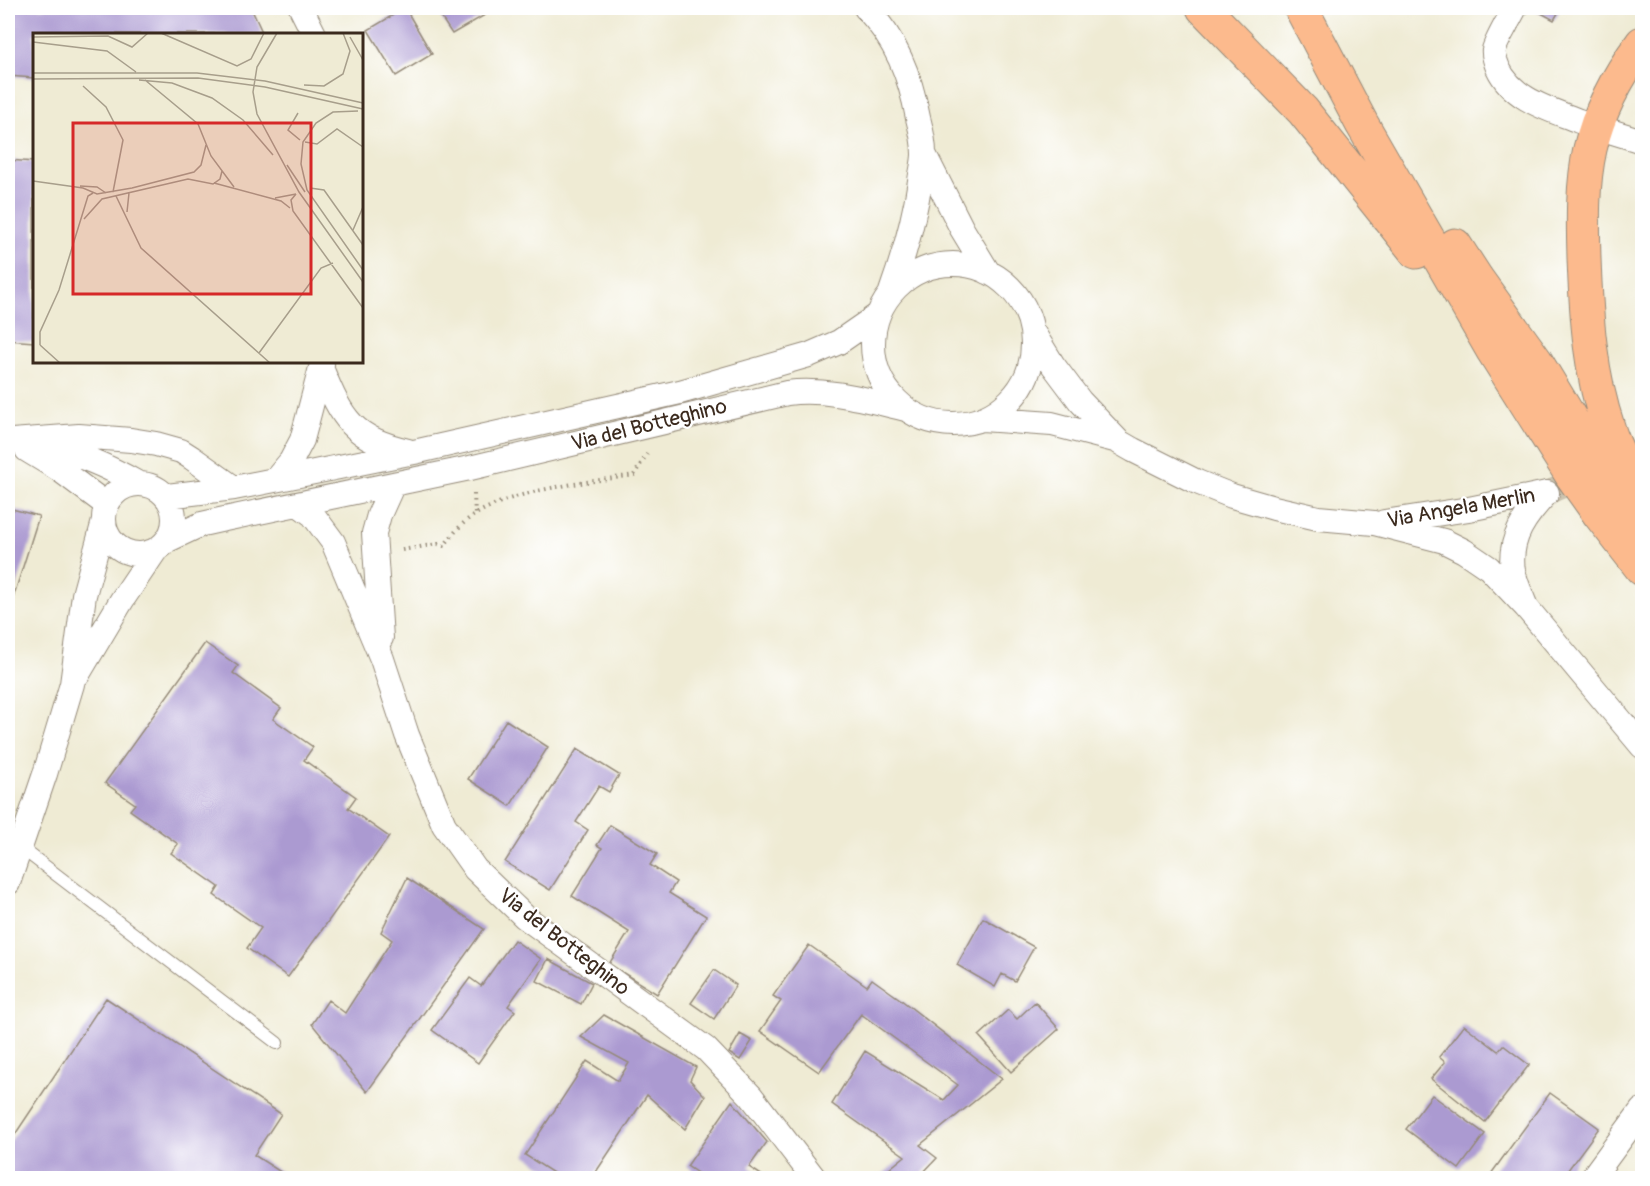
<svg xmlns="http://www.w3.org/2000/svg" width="1650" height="1186" font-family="Pangolin,sans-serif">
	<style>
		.building { fill: #ab9ad1 }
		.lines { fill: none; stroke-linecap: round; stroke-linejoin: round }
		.street-tunnel { stroke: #cbc4b0; stroke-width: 24; stroke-dasharray: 24 12; stroke-linecap: butt }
		.lane-casing { stroke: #958a79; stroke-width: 14 }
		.street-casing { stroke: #958a79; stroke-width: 26 }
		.highway-casing { stroke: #958a79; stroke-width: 35 }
		.path { stroke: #958a79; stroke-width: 4; stroke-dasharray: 1.5 4.5; stroke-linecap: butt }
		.lane { stroke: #fff; stroke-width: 12 }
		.street { stroke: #fff; stroke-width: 24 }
		.highway { stroke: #fcba8d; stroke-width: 33 }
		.labels { text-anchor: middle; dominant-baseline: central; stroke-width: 4.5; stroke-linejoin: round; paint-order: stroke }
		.street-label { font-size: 21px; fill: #3b2a1e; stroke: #fff }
		.inset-road { fill: none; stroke: #a79e8b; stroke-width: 1.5 }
		.view { fill: #d62828; fill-opacity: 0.15; stroke: #d62828; stroke-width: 3 }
		.inset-edge { fill: none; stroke: #3b2a1e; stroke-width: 3 }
	</style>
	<rect width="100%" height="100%" fill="#fff"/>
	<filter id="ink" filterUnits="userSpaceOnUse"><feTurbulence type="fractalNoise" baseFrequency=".0167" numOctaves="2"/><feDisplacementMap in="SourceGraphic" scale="12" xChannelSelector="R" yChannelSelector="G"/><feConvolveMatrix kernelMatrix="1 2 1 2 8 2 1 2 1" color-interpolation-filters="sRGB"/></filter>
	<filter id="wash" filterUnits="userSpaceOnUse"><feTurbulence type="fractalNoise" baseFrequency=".008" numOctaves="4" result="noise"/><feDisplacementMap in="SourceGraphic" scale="24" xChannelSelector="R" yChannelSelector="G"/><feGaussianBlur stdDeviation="1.35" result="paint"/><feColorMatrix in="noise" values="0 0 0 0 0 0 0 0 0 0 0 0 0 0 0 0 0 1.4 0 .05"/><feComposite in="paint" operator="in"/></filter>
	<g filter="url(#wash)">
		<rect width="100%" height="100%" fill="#efebd4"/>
		<g id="blocks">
			<!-- building -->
			<path class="building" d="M 8,8 L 251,8 L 263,34 L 34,34 L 34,78 L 8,76 Z
				M 405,8 L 432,54 L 396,76 L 368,30 Z
				M 435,8 L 497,8 L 452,34 Z
				M 1532,8 L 1561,8 L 1554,20 Z
				M 8,160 L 34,162 L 34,342 L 8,340 Z
				M 8,508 L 39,516 L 8,614 Z
				M 205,643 L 238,666 L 233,673 L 281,708 L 273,719 L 313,747 L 304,760 L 356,797 L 348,808 L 389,837 L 288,977 L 247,948 L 261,928 L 214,895 L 219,887 L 171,853 L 178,844 L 130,810 L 135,804 L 105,783 Z
				M 506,720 L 548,747 L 510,806 L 468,779 Z
				M 577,749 L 619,775 L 609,792 L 599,786 L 576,822 L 588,830 L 550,890 L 505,862 Z
				M 610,825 L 657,854 L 650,865 L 676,882 L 669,893 L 706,916 L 657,994 L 609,964 L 629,932 L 572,896 L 602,848 L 597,845 Z
				M 407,878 L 484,929 L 367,1092 L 312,1024 L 328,1000 L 345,1013 L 392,940 L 381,932 Z
				M 983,918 L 1034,947 L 1015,981 L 1002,974 L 995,987 L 957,965 Z
				M 514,940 L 541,959 L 508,1006 L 515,1011 L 478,1063 L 432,1030 L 470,978 L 481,986 Z
				M 809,945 L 867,986 L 872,979 L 900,999 L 1002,1079 L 920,1145 L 937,1158 L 920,1176 L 923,1178 L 878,1178 L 905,1156 L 832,1104 L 865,1051 L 944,1100 L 958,1085 L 861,1014 L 819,1072 L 760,1031 L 781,1001 L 773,996 Z
				M 548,959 L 592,983 L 581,1004 L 537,981 Z
				M 714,970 L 736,985 L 714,1019 L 691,1003 Z
				M 106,998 L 281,1114 L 254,1155 L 290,1178 L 8,1178 L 8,1145 Z
				M 1035,1002 L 1059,1029 L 1011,1072 L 979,1036 L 1008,1010 L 1017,1019 Z
				M 604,1015 L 696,1067 L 690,1080 L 705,1096 L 685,1129 L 647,1095 L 592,1178 L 561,1178 L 525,1155 L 587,1061 L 618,1081 L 629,1063 L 581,1037 Z
				M 1464,1025 L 1498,1051 L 1503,1045 L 1529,1065 L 1485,1122 L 1431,1079 L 1445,1062 L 1439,1057 Z
				M 740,1034 L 752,1041 L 740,1060 L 729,1053 Z
				M 1550,1093 L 1599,1128 L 1562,1178 L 1488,1178 Z
				M 1432,1095 L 1485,1134 L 1459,1169 L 1406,1129 Z
				M 732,1101 L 767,1142 L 749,1167 L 766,1178 L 705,1178 L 687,1166 Z"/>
		</g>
	</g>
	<g filter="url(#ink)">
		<use href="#blocks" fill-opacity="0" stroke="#958a79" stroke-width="1.5"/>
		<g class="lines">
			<!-- street-tunnel -->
			<path class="street-tunnel" d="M 1547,493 L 1642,451"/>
			<defs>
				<path id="lane" d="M 20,847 L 277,1043"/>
				<path id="street" d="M 301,8 L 314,34
					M 866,8 C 896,40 910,75 918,118 C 921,129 924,142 924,154 C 924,163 921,172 920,181 C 914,220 904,256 891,292
					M 1515,8 C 1511,16 1495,43 1494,50 C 1493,55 1496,63 1498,68 C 1513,100 1549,109 1579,121
					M 1613,132 L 1642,141
					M 924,154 L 962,229 L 988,272
					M873 344a80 80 0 1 1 160 0a80 80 0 1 1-160 0Z
					M 1034,334 L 1053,365 L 1080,401 L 1119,442 L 1133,450 L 1197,482 L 1232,496 L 1274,508 L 1318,518 L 1374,523 L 1444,541 L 1464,551 L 1489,568 L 1526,607
					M 322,370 C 342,419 353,439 408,451
					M 982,419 L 1052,424 L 1118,441
					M 12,441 L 79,436 L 131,440 L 156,444 L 181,451 L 192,458 L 234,488
					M 42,446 C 78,453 107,466 139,484
					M 27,450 L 60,470 L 107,505
					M 276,479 L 291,461 L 302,440 L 322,364
					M104 519a35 35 0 1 1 70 0a35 35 0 1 1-70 0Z
					M 1547,493 C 1526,515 1508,538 1513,571 C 1516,584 1521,595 1526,607 L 1642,746
					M 167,496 L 234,488 L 414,452 L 680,392 L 809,355 L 839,342 L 878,315
					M 298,504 L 313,515 L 333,542 L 382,659 L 407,735 L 444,825 L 475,869 L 525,917 L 706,1049 L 751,1096 L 814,1178
					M 1384,522 L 1469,509 L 1547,493
					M 168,540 L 202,524 L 220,520 L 470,468 L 787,393 C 827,388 867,400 906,409
					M 381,638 L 374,533 L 379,515 L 393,484
					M 78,674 L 122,600 L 155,551
					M 8,883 L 45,774 L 72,684 L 84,595 L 104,521
					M 1592,1178 L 1642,1110"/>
				<path id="highway" d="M 1203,8 L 1303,111 L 1416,252
					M 1301,8 L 1362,124 L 1493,351 L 1572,476 L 1599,514 L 1642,569
					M 1455,245 L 1477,279 L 1536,361 L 1589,449 L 1626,499 L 1642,518
					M 1635,483 C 1625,466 1615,449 1609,430 C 1590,375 1586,315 1584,258 C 1583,222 1582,185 1590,149 C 1599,110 1619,74 1642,43"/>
			</defs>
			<!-- lane casing -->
			<use href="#lane" class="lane-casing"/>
			<!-- street casing -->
			<use href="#street" class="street-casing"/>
			<!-- highway casing -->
			<use href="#highway" class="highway-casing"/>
			<!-- path -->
			<path class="path" d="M 474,494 L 475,514
				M 402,550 L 438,544 L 444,546 C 453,534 463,521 476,514 C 519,488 585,483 634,475 L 647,454"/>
			<!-- lane -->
			<use href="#lane" class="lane"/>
			<!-- street -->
			<use href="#street" class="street"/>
			<!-- highway -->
			<use href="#highway" class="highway"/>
		</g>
	</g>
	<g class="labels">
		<!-- street labels -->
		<g class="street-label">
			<text transform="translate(649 425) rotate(-14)">Via del Botteghino</text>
			<text transform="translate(1461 508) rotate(-10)">Via Angela Merlin</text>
			<text transform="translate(564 942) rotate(38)">Via del Botteghino</text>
		</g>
	</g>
	<!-- overview -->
	<g transform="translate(33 33)">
		<rect width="330" height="330" fill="#efebd4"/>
		<path class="inset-road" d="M 128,0 L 204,33 L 218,26 L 231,0M 244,0 L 224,34 L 220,59 L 224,81 L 266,159 L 330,249M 0,4 L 75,3 L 99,14 L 115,0M 317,4 L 330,27M 0,9 L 74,18 L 103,39M 0,40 L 164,40 L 232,48 L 330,70M 0,46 L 165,45 L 232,54 L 330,76M 106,47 L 139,50 L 179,65 L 210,87 L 240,122M 112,47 L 165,91 L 178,123 L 201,154M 271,52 L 291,53 L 310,41 L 317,18 L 310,0M 50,53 L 73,74 L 90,107 L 80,159M 325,78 L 300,79 L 283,90 L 270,109 L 268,131 L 274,157 L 330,237M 265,80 L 255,97 L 267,107M 272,109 L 284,111 L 304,96 L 330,114M 254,132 L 272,159M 0,148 L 50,155 L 64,161 L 99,155 L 161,139 L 168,132 L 173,112M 181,150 L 248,168 L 257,175M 47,153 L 64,154 L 73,160M 277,155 L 291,157 L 330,212M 263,161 L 258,167 L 260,178 L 330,275M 83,163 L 108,215 L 237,330M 242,165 L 263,161M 94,179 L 96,160M 51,186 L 69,166 L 155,146 L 180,151 L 187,146 L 189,138M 320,197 L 330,174M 7,312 L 7,299 L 26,257 L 55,163 L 60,160M 7,312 L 27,330M 226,320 L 288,235 L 300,230"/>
		<path class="view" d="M 40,90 L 278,90 L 278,261 L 40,261 Z"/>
		<rect width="330" height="330" class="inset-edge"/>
	</g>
	<!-- margin -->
	<rect width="1650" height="1186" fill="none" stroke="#fff" stroke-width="30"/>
</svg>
